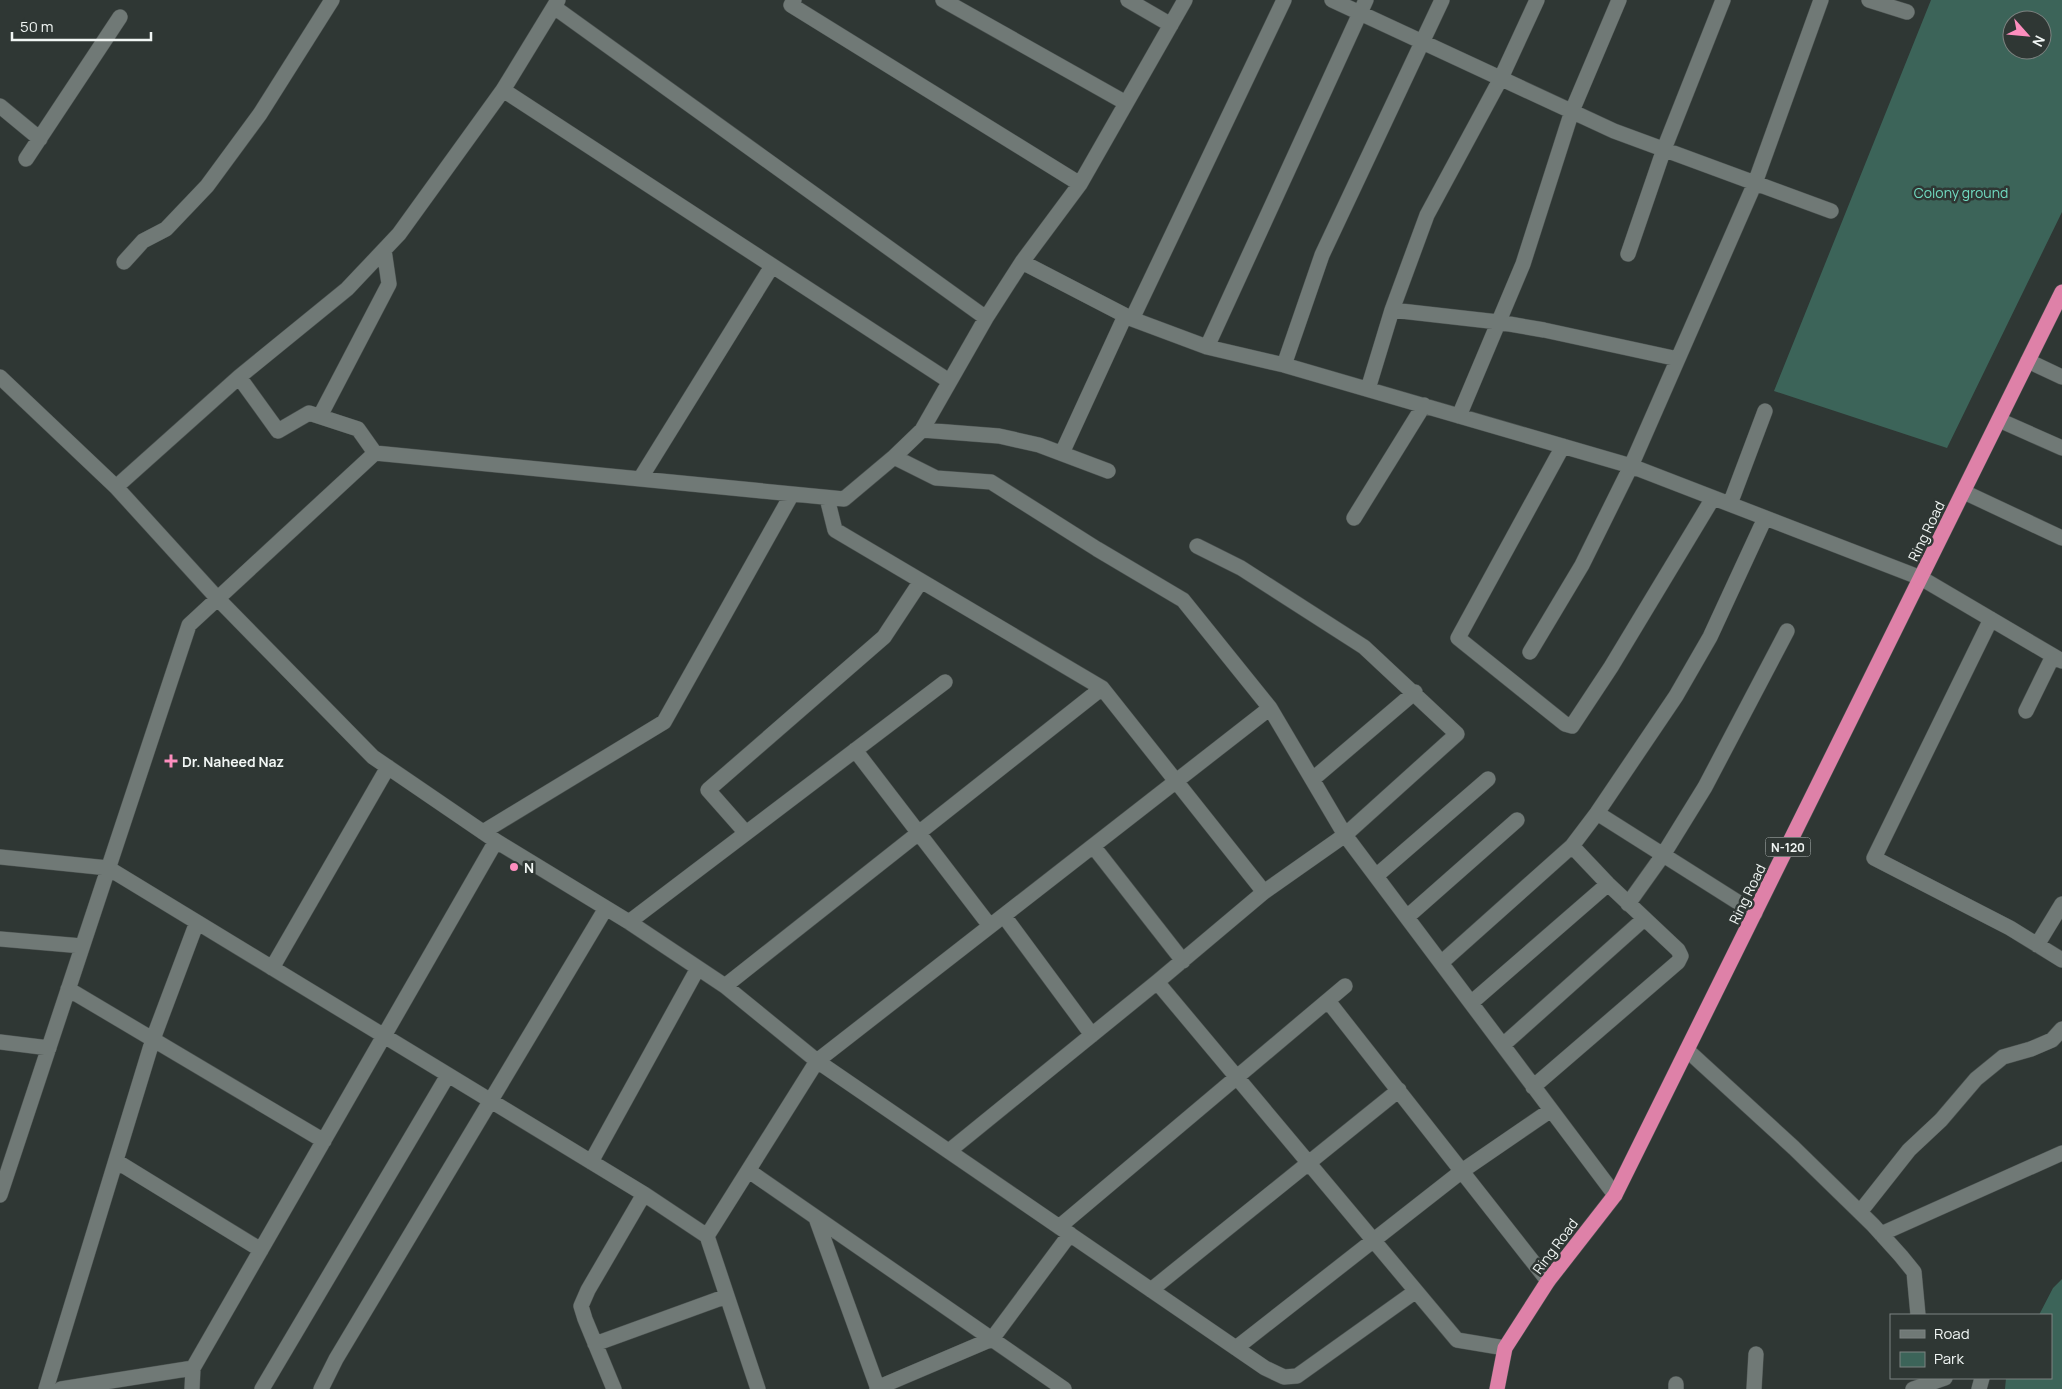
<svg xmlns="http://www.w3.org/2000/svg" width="2062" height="1389" font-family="Manrope,sans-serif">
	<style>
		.green { fill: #3c6459; fill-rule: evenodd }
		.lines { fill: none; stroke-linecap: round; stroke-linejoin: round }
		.minor-casing { stroke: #4b5250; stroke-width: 16 }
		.highway-casing { stroke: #4b5250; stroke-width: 16 }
		.minor { stroke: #707976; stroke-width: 15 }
		.highway { stroke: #de81a8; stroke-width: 15 }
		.poi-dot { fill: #fd8ebe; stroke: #2f3734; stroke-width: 2 }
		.labels { text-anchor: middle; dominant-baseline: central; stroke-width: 5; stroke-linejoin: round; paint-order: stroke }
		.shield { fill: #2f3734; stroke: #b7bdba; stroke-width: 1 }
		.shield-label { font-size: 12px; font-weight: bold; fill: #f1f6f4 }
		.park-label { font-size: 14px; fill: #71dcc2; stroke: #2f3734 }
		.street-label { font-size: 14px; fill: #f1f6f4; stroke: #2f3734 }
		.poi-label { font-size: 14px; font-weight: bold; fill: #f1f6f4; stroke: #2f3734; text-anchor: start }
	</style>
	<rect width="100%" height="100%" fill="#2f3734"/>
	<!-- green -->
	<path class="green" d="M 1931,0 L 2062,0 L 2062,212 L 1947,448 L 1774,391 ZM 2012,20 L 2042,20 L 2042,50 L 2012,50 Z
		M 2062,1279 L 2062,1389 L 2005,1389 L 2006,1378 L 2051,1378 L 2051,1315 L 2039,1315 L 2053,1288 Z"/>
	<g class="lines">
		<defs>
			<path id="minor" d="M 794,0 L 791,5 L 1080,184
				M 943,0 L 1126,103
				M 1128,0 L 1171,25
				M 1332,0 L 1614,131 L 1831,211
				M 1869,0 L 1907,12
				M 554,7 L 986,318
				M 503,90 L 949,381
				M 0,106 L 40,139
				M 26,159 L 120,17
				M 1628,254 L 1664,149 L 1723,0
				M 124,262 L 143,241 L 166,229 L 207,186 L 260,114 L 332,0
				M 1022,262 L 1080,184 L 1185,0
				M 1392,310 L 1498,322 L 1544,330 L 1678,359
				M 1132,319 L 1284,0
				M 1207,347 L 1366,0
				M 2028,361 L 2062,377
				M 1284,365 L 1322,255 L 1442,0
				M 0,377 L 116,487 L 218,599 L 373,757 L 496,841 L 629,922 L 725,986 L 817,1061 L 1265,1368 L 1284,1377 L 1297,1376 L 1416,1291
				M 239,377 L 278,431 L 309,413 L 358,429 L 375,453
				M 1368,389 L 1392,310 L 1427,215 L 1501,78 L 1537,0
				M 320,416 L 389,284 L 384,250
				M 1459,416 L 1523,264 L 1572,111 L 1619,0
				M 1999,420 L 2062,448
				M 922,430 L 999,436 L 1039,445 L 1108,471
				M 1563,446 L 1458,638 L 1565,724 L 1572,726 L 1611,667 L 1713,498
				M 1062,453 L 1125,316
				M 894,457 L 936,478 L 991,482 L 1097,549 L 1183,600 L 1270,708 L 1345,835 L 1615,1195
				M 640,479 L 772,266
				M 116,487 L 239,377 L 347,289 L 399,234 L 503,90 L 558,0
				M 1964,492 L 2062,538
				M 827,498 L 835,530 L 1102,688 L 1264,892
				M 1730,504 L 1765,411
				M 1354,518 L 1424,405
				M 1991,619 L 1874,858 L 2010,928 L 2062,960
				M 1530,652 L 1582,565 L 1631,466 L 1755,183 L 1821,0
				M 2026,711 L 2053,656
				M 855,750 L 990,926
				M 1313,779 L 1415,692
				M 1597,813 L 1755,913
				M 483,832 L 664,722 L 792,494
				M 746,833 L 708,790 L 884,637 L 921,581
				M 1093,846 L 1183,961
				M 0,857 L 108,868 L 644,1194 L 707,1236 L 758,1389
				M 1376,876 L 1488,779
				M 1628,904 L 1663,855 L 1705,787 L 1787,631
				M 1004,916 L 1092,1035
				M 1407,917 L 1517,820
				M 629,922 L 945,682
				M 0,939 L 82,946
				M 2037,945 L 2062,904
				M 1441,963 L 1572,846 L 1597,813 L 1676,696 L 1710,637 L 1765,518
				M 272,968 L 388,767
				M 1157,982 L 1457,1340 L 1505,1348
				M 725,986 L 1102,688
				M 68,989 L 324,1141
				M 1328,1001 L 1548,1281
				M 1471,1003 L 1608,884
				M 0,1042 L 49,1048
				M 1503,1045 L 1644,919
				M 1687,1050 L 1794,1148 L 1873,1225 L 1901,1256 L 1914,1272 L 1918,1315
				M 1533,1087 L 1678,962 L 1681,956 L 1678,950 L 1608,884 L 1572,846
				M 949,1151 L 1157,982 L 1264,892 L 1345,835 L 1457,734 L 1364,647 L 1241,568 L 1197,546
				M 116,1161 L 261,1250
				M 591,1162 L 698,968
				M 749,1171 L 1064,1389
				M 0,1195 L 189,625 L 375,453 L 844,499 L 894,457 L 922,430 L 986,318 L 1022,262 L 1132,319 L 1207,347 L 1284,365 L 1631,466 L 1921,578 L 2062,661
				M 1860,1212 L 1909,1150 L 1941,1120 L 1976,1079 L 2003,1057 L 2031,1049 L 2052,1040 L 2062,1029
				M 816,1218 L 878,1389
				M 1059,1227 L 1345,986
				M 1881,1234 L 2062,1153
				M 707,1236 L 817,1061 L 1270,708
				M 1151,1290 L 1399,1090
				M 595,1344 L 727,1296
				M 1236,1348 L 1462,1171 L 1551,1110
				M 1676,1384 L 1676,1389
				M 877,1388 L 992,1339 L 1070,1234
				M 46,1389 L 153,1039 L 197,922
				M 61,1389 L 193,1368 L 496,841
				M 192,1389 L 193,1368
				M 262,1389 L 448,1075
				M 321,1389 L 336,1359 L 606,908
				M 614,1389 L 585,1319 L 581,1306 L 588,1290 L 644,1194
				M 1754,1389 L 1756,1354
				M 1913,1389 L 1945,1378
				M 1979,1389 L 1982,1378"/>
			<path id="highway" d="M 1497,1389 L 1505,1348 L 1548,1281 L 1615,1195 L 2062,292"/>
		</defs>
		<!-- minor casing -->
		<use href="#minor" class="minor-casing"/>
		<!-- highway casing -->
		<use href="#highway" class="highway-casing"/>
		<!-- minor -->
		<use href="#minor" class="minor"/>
		<!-- highway -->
		<use href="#highway" class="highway"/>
	</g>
	<!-- markers -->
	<g class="poi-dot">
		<path d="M168.5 753.5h5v5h5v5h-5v5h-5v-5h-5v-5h5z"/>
		<circle cx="514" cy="867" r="5"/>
	</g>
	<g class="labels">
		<!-- shield labels -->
		<rect class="shield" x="1765.5" y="837.5" width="45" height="19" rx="4"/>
		<g class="shield-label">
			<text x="1788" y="847">N-120</text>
		</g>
		<!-- park labels -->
		<g class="park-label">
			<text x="1961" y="192">Colony ground</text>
		</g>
		<!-- street labels -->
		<g class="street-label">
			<text transform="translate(1926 531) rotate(-64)">Ring Road</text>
			<text transform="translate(1747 894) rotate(-64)">Ring Road</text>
			<text transform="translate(1555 1246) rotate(-53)">Ring Road</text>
		</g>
		<!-- poi labels -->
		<g class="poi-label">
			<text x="182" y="761">Dr. Naheed Naz</text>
			<text x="524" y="867">N</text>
		</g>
	</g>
	<!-- legend -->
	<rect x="1890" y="1314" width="162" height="65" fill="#2f3734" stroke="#7d8381"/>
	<rect x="1900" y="1330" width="25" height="8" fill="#707976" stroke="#7d8381"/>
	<text x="1934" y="1339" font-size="15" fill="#f1f6f4">Road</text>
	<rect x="1900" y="1352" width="25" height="15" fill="#3c6459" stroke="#7d8381"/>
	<text x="1934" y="1364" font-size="15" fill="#f1f6f4">Park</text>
	<!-- north arrow -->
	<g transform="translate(2027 35) rotate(117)"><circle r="24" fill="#2f3734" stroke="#7d8381"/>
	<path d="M0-4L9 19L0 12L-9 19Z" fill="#fd8ebe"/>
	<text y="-8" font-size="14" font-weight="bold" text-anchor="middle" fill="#f1f6f4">N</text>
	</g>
	<!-- scale -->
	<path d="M12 32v8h139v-8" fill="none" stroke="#f1f6f4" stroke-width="2.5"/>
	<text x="20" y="32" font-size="15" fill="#f1f6f4" stroke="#2f3734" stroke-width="4" paint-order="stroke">50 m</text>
</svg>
